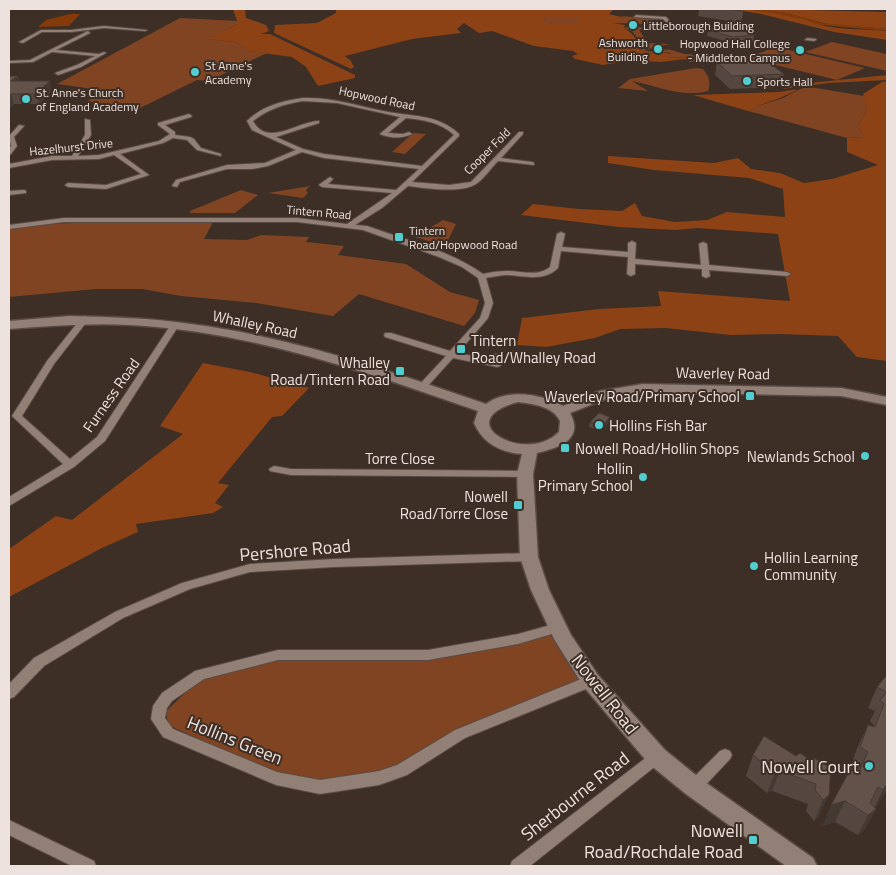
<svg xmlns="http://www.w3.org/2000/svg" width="896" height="875" font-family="'Titillium Web',sans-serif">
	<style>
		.green { fill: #804423 }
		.forest { fill: #8c4215; fill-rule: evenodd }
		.water { fill: #843a09 }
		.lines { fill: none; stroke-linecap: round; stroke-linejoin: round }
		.stream { stroke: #843a09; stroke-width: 2 }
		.street-casing { stroke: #584b45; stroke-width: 2 }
		.secondary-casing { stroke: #584b45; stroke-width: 3 }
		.street { fill: #927f76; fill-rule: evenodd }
		.secondary { fill: #927f76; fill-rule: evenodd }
		.wall { fill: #554740 }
		.shaded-wall { fill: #453934 }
		.building { fill: #63524a; stroke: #453934 }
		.poi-dot { fill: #52cdd0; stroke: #3d2e26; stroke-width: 2 }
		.labels { text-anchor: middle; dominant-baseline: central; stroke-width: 4; stroke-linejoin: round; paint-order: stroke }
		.far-poi-label { font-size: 12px; fill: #ede2dd; stroke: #3d2e26; text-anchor: start }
		.far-street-label { font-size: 12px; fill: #ede2dd; stroke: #3d2e26 }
		.street-label { font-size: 15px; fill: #ede2dd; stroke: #3d2e26 }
		.poi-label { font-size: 15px; fill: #ede2dd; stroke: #3d2e26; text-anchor: end }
		.near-street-label { font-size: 18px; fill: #ede2dd; stroke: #3d2e26 }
		.near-poi-label { font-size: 18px; fill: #ede2dd; stroke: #3d2e26; text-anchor: end }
	</style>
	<rect width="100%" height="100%" fill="#3d2e26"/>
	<!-- green -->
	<path class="green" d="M 619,16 L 664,19 L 667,21 L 652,20 L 649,24 L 612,23 L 624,17 Z
		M 544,17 L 578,17 L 581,24 L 545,24 Z
		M 180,18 L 238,21 L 238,24 L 208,39 L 236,42 L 249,51 L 267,53 L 209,81 L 197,80 L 136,110 L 87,101 L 108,91 L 57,84 Z
		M 629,26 L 647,28 L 639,30 L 648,43 L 670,44 L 644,50 C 654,54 662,48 672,50 C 679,52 683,55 691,54 L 695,57 L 670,58 L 668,57 L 671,53 C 659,51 647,57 638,48 L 644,46 L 632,31 L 624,28 Z
		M 832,42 L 887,54 L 887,71 L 805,52 Z
		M 776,47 L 865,68 L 837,80 L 746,58 Z
		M 696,68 L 703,69 C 709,77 711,81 708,91 C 681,98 658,86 632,81 L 648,91 L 618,88 L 630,79 Z
		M 810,87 L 864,96 L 867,111 L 858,125 L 863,137 L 847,138 L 748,111 C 760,104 773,102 785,97 C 794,92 800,88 810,87 Z
		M 413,133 L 426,134 L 405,154 L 392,152 Z
		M 310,186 L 306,190 L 308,193 L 303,198 L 268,193 Z
		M 241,190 L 258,195 L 235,213 L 190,213 L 190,211 Z
		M 443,220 L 456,224 L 445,246 L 415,237 Z
		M 102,222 L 213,222 L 204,239 L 247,240 L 261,235 L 309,237 L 306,242 L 344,246 L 338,255 L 406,264 L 450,292 L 479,300 L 475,313 L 464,326 L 359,294 L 333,316 L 256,303 L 181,296 L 142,289 L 96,289 L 9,297 L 9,229 L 46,224 Z
		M 549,634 L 591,681 L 478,721 L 379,778 L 320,787 L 266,769 L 168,725 L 166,711 L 199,680 L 281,658 L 427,660 Z"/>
	<!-- forest -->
	<path class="forest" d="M 233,9 L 245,9 L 246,18 L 266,25 L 269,31 L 261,34 L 270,34 L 355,75 L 355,78 L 318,86 L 306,67 L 292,57 L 249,51 L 236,42 L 207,39 L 238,24 Z
		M 336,9 L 627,9 L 614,9 L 609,14 L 625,18 L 613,23 L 625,25 L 624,28 C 633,33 636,40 645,47 L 638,48 C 647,57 660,51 671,54 L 668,57 L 670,58 L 695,57 L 696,61 L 690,62 L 685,59 L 661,62 L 633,60 L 603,65 L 575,59 L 572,56 L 578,54 L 573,51 L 534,46 L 492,31 L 479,33 L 464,23 L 457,29 L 461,33 L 412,39 L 345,56 L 351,61 L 354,67 L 351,69 L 274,33 L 275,25 L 317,23 L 336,13 ZM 578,17 L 580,24 L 546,24 L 544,18 Z
		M 731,9 C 761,9 791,15 818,24 C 835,30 868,29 887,31 L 887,40 L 834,32 L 761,14 Z
		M 759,9 L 887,12 L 887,29 L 827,24 L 786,13 Z
		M 887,75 L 887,80 L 829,83 L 782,89 L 799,84 Z
		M 887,81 L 887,361 L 857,357 L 838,336 L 780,334 L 730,335 L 666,328 L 620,329 L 595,338 L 546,347 L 517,345 L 522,318 L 599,309 L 661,306 L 658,291 L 790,301 L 778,234 L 698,228 L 675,230 L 619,227 L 521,215 L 533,204 L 579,209 L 622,211 L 635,203 L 642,216 L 675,222 L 707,220 L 727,212 L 785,217 L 783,189 L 749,178 L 654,170 L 608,163 L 608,156 L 714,163 L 738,158 L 751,169 L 780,173 L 804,183 L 832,179 L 878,165 L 847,152 L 847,138 L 863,137 L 858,125 L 867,111 L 863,94 L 882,82 Z
		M 798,89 C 782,99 764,102 748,111 L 693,95 L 779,92 Z
		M 203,363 L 250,372 L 309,388 L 282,416 L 272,417 L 218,483 L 229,485 L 215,503 L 223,507 L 213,513 L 136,524 L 138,532 L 102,548 L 9,597 L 9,549 L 56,516 L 72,520 L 183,434 L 160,426 Z"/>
	<!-- water -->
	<path class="water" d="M 70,14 L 80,14 L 69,26 L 38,27 L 46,20 Z"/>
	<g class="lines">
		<!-- stream -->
		<path class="stream" d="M 753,9 L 786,14 L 822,24 L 887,30"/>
		<defs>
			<path id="street" d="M 636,15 L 666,17 L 673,24 L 669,25 L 663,19 L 634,17 Z
				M 104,26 L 147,30 L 145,31 L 104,28 L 71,32 L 42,32 L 23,43 L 19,42 L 41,30 L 71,30 Z
				M 88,31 L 90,33 L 56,50 L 99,54 L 104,52 L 106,53 L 81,67 L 58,75 L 55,73 L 77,65 L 95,56 L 52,52 L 33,62 L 9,63 L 9,61 L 30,60 Z
				M 807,38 L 816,39 L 816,40 L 814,41 L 805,40 Z
				M 303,98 C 331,97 355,105 383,111 C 410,117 437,113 459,134 L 459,136 L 412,182 L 449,185 L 471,182 L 519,132 L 523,132 L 523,134 L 501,158 L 532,162 L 534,163 L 534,165 L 498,161 C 491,168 484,179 476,184 C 460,194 426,188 408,186 L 382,208 L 355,225 L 367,226 C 406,240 449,250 483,274 C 491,272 499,271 507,271 C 522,271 538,277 550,267 L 557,234 L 561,232 L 565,234 L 562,247 L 628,252 L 628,243 L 632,241 L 636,243 L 635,259 L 701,265 L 699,244 L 703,242 L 707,244 L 709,265 L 787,272 L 791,274 L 787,276 L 709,270 L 710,276 L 706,278 L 702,276 L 702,269 L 635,264 L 635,274 L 631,276 L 627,274 L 628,257 L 561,251 L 558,268 C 544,282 524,276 507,275 C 500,275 493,277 486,278 L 493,303 L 488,318 L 458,353 L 493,360 L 494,354 L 500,354 L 502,364 L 500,366 L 497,367 L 453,358 L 426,388 L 423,389 L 418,386 L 446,356 L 385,337 L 384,335 L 385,333 L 391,333 L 450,351 L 480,318 L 485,303 L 478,278 L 462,267 L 439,257 L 363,230 L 297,222 L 64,222 L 9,229 L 9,225 L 64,218 L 297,218 L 347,224 L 392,193 L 322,187 L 319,185 L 320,184 L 330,177 L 333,179 L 328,184 L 396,190 L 419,169 L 324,158 L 302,152 L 268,166 L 252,169 L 227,169 L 180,182 L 177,187 L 172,186 L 176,180 L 227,165 L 265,163 L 296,150 L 252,130 L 247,121 C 262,106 282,101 303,98 ZM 303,101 L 337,103 L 400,117 L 381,133 L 380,134 C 389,138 403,139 412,134 L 409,132 L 403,134 L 388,133 L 406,118 C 424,120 440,122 454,135 L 422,166 L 324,154 L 303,149 L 276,137 L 319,123 L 319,121 C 298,121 267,148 253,121 C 268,109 284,104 303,101 Z
				M 189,114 L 192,116 L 191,117 L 165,125 L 175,132 L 175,135 L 190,137 L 194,139 L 201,148 L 221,154 L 221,156 L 197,150 L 187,140 L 173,138 L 163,143 L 120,154 L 149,175 L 106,189 L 68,187 L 65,185 L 68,183 L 106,185 L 141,174 L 114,155 L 99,159 L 52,160 L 9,168 L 9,164 L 52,156 L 72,156 L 85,135 L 85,119 L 90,120 L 91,135 L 78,156 L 99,155 L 159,141 L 170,134 L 158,125 L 158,123 Z
				M 19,125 L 24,126 L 14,137 L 17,146 L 11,154 L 9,155 L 9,149 L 11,146 L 9,136 Z
				M 24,190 L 26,191 L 26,193 L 9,195 L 9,191 Z
				M 85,316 L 89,319 L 54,364 L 22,416 L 70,459 L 97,437 L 172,323 L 175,322 L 179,325 L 105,441 L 74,467 L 9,506 L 9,497 L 63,464 L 12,416 L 47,361 L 82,317 Z
				M 274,466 L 291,469 L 525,471 L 530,474 L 525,477 L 291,475 L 270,471 L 269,469 Z
				M 529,553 L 533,554 L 535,557 L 533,560 L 529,561 L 334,567 L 250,572 L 190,589 L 123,618 L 44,666 L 14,697 L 9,699 L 9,684 L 34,658 L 115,612 L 182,583 L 250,564 L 334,559 Z
				M 558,623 L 562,625 L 564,628 L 562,631 L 518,644 L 428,660 L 278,660 L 204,679 L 172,701 L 167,708 L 165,718 L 173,729 L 277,772 L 320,780 L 379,771 L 397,765 L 455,730 L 586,677 L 591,676 L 596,677 L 598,681 L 596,685 L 465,738 L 407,775 L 379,785 L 320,794 L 276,785 L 163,737 L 151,719 L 153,706 L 162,693 L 195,671 L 278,650 L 428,650 L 518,634 Z
				M 725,749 L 730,751 L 732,755 L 730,759 L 699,792 L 694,794 L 689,792 L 687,787 L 689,782 L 720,751 Z
				M 657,751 L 662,753 L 664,757 L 662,761 L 530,866 L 510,866 L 512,861 L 652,753 Z
				M 9,820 L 94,861 L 96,866 L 72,866 L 9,835 Z"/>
			<path id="secondary" d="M 70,316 C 111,317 151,318 191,324 C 292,337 390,371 486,404 C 508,388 541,394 563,406 L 600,391 L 643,384 L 841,388 L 887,397 L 887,405 L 841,396 L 643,392 L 608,398 L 570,413 C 585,440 557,448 537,453 L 533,474 L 538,557 L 549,590 L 571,635 L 598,675 L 665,750 L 702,780 L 813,858 L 817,866 L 786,866 L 686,794 L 649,764 L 584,687 L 554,639 L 531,590 L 520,557 L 517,474 L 522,454 C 499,452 483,443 474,423 L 478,411 C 366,372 249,331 130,325 C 89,323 49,326 9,329 L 9,321 ZM 518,402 C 533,404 553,406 560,421 L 559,432 C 525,466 447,421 518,402 Z"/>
		</defs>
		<!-- street casing -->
		<use href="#street" class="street-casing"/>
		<!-- secondary casing -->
		<use href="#secondary" class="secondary-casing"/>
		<!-- street -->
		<use href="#street" class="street"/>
		<!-- secondary -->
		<use href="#secondary" class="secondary"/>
	</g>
	<!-- wall -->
	<path class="wall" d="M 699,9 L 744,9 L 741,23 L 698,16 Z
		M 708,28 L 754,35 L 753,42 L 732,43 L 707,36 Z
		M 717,62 L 784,74 L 781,87 L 730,89 L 715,75 Z
		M 9,76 L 18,76 L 19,81 L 52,91 L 39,104 L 14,104 L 9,109 Z
		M 610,417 L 609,422 L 600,431 L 589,427 L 590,422 Z
		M 887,675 L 887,790 L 875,808 L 876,809 L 865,829 L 858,835 L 835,822 L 822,826 L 857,772 L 850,768 L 858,746 L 868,725 L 874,727 L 874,725 L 870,721 L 875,711 L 868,708 L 877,687 Z
		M 753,755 L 796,756 L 831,768 L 819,816 L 814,821 L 806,811 L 808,804 L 772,791 L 767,793 L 746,776 Z"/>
	<!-- shaded-wall -->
	<path class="shaded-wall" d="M 18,76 L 20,86 L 11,81 Z
		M 50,81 L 52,91 L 39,104 L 36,94 Z
		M 11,94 L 14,104 L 9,109 L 9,96 Z
		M 610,417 L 609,422 L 600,431 L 601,427 Z
		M 780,771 L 772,791 L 767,793 L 775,773 Z
		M 887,784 L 887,790 L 886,793 L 873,810 L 883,790 Z
		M 829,795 L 819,816 L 814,821 L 823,800 Z
		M 845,801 L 835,822 L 822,826 L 831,805 Z
		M 876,809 L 865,829 L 858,835 L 868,815 Z"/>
	<!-- building -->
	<path class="building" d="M 727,9 L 744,9 L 743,11 Z
		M 743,26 L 754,35 L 733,37 L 708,30 L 708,28 Z
		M 757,61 L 768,62 L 784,74 L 732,76 L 717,62 Z
		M 9,76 L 18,76 L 11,81 L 50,81 L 36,94 L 11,94 L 9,96 Z
		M 599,413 L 610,417 L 601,427 L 590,422 Z
		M 886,676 L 887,677 L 887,784 L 883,790 L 878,787 L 870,803 L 876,809 L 868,815 L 845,801 L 831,805 L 850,770 L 858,773 L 868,752 L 860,747 L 868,725 L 875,727 L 884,704 L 880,700 L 887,692 L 877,687 Z
		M 764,736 L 796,756 L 800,753 L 812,761 L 814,758 L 831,768 L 829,795 L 823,800 L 815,790 L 816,784 L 780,771 L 775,773 L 753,755 Z"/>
	<!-- markers -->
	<g class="poi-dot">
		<circle cx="633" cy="25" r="5"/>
		<circle cx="658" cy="49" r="5"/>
		<circle cx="800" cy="50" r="5"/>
		<circle cx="195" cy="72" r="5"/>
		<circle cx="747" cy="81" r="5"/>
		<circle cx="26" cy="99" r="5"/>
		<rect x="394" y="232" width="10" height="10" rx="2.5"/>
		<rect x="456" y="344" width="10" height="10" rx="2.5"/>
		<rect x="395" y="366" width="10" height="10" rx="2.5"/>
		<rect x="745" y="391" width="10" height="10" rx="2.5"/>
		<circle cx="599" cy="425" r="5"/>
		<rect x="560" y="443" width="10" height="10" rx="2.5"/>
		<circle cx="865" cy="456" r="5"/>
		<circle cx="643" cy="477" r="5"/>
		<rect x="513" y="500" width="10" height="10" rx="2.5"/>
		<circle cx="754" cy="566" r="5"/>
		<circle cx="869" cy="766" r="5"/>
		<rect x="748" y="835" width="10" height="10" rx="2.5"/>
	</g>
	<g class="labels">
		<!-- far-poi labels -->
		<g class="far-poi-label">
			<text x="643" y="25">Littleborough Building</text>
			<text x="648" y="42" text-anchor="end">Ashworth<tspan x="648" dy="14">Building</tspan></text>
			<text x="790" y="43" text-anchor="end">Hopwood Hall College<tspan x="790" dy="14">- Middleton Campus</tspan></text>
			<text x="205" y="65">St Anne's<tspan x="205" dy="14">Academy</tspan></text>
			<text x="757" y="81">Sports Hall</text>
			<text x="36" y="92">St. Anne's Church<tspan x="36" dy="14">of England Academy</tspan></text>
			<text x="409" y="230">Tintern<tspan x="409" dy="14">Road/Hopwood Road</tspan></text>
		</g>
		<!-- far-street labels -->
		<g class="far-street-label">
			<text transform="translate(377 98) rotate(12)">Hopwood Road</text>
			<text transform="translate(71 147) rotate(-6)">Hazelhurst Drive</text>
			<text transform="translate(487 151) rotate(-45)">Cooper Fold</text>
			<text transform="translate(319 212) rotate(5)">Tintern Road</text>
		</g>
		<!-- street labels -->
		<g class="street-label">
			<text transform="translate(255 324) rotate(12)">Whalley Road</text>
			<text transform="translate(723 373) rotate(1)">Waverley Road</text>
			<text transform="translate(111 395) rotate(-55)">Furness Road</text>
			<text x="400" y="458">Torre Close</text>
		</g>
		<!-- poi labels -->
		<g class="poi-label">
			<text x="471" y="340" text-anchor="start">Tintern<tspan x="471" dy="17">Road/Whalley Road</tspan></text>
			<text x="390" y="362">Whalley<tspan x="390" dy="17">Road/Tintern Road</tspan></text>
			<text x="740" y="396">Waverley Road/Primary School</text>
			<text x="609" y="425" text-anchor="start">Hollins Fish Bar</text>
			<text x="575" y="448" text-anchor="start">Nowell Road/Hollin Shops</text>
			<text x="855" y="456">Newlands School</text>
			<text x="633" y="468">Hollin<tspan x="633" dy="17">Primary School</tspan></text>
			<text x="508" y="496">Nowell<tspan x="508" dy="17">Road/Torre Close</tspan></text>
			<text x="764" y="557" text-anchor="start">Hollin Learning<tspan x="764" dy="17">Community</tspan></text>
		</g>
		<!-- near-street labels -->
		<g class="near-street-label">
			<text transform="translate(295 550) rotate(-5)">Pershore Road</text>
			<text transform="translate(605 694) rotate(52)">Nowell Road</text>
			<text transform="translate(235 740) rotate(22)">Hollins Green</text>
			<text transform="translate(575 796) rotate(-38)">Sherbourne Road</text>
		</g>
		<!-- near-poi labels -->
		<g class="near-poi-label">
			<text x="859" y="766">Nowell Court</text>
			<text x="743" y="830">Nowell<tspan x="743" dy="21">Road/Rochdale Road</tspan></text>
		</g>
	</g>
	<!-- border -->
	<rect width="896" height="875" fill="none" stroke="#ede2dd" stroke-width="20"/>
</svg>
